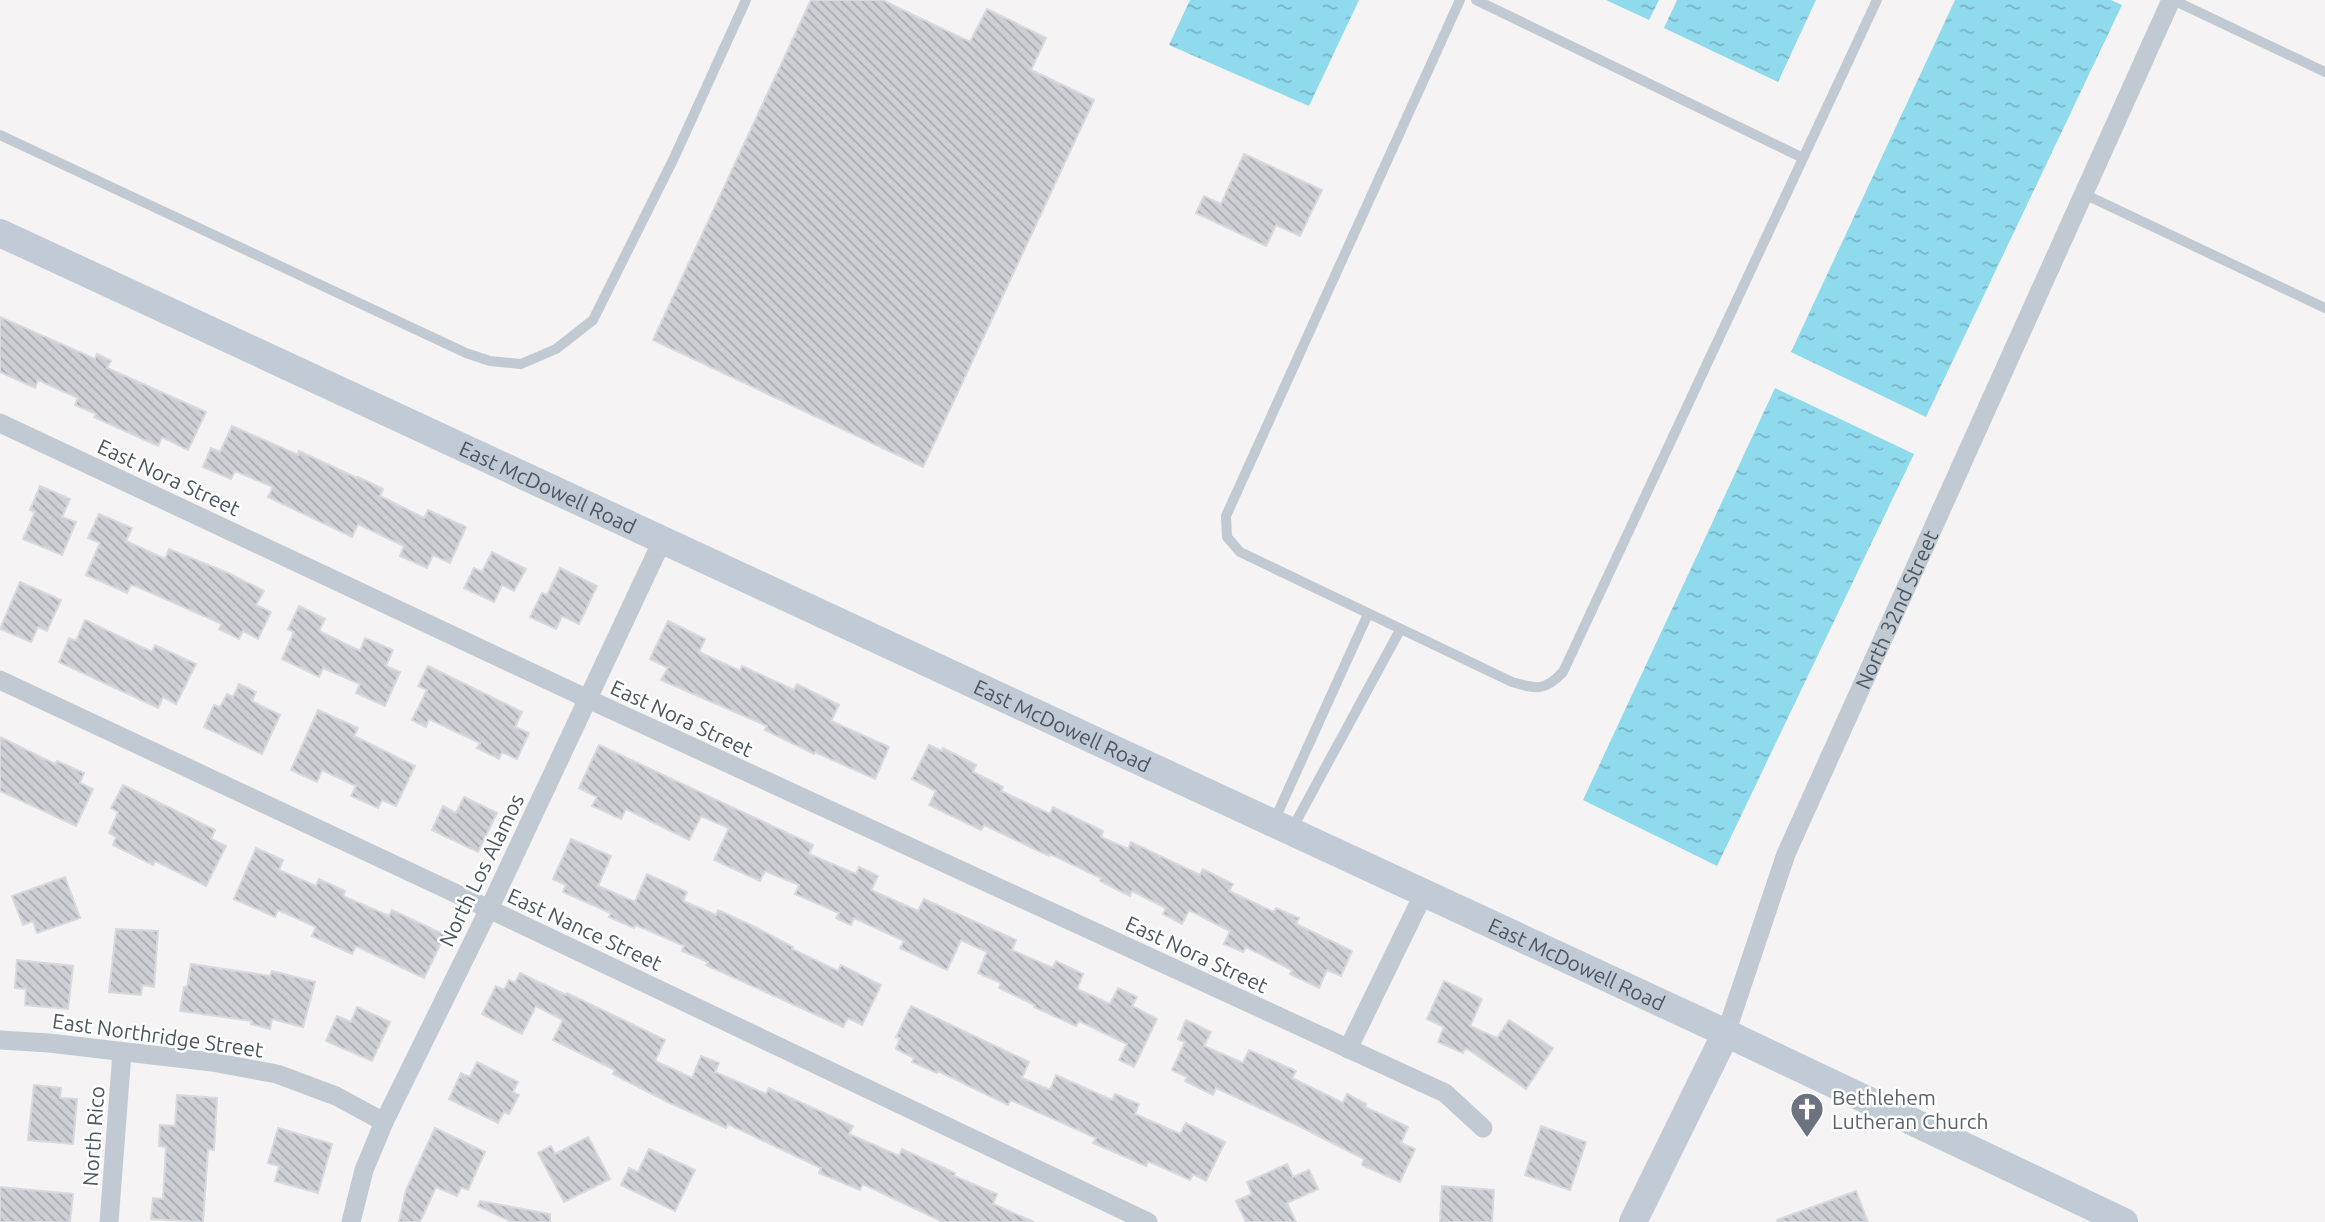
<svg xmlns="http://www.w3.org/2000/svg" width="2325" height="1222" font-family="Ubuntu,sans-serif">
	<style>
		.water { fill: url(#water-ripples) }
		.building { fill: url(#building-back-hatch); stroke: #d7d9de; stroke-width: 2 }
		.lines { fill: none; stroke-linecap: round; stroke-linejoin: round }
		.lane { stroke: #c1cad2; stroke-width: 10 }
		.street { stroke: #c1cad2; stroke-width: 19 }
		.secondary { stroke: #c1cbd6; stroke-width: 28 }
		.labels { text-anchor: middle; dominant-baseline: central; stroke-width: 5; stroke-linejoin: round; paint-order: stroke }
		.street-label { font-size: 21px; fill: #4a5661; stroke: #fff }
		.worship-label { font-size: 21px; fill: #5b616d; stroke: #fff; text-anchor: start }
	</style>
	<defs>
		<pattern id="water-ripples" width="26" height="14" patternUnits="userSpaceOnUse" patternTransform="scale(1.75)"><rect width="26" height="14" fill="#90daee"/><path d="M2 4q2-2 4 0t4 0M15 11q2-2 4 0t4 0" fill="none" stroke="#78b4c4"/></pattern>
		<pattern id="building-back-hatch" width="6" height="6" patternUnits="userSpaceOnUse" patternTransform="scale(1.75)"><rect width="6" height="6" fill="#cdcfd5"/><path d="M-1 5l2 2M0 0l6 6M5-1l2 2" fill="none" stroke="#a8abb0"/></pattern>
	</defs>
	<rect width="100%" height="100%" fill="#f5f3f3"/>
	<!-- water -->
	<path class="water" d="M 1190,0 L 1359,0 L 1309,106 L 1169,45 Z
		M 1606,0 L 1659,0 L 1649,20 Z
		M 1677,0 L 1816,0 L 1778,82 L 1664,28 Z
		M 1955,0 L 2111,0 L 2122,5 L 1926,417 L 1791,352 Z
		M 1775,388 L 1914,454 L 1717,866 L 1583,800 Z"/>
	<!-- building -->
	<path class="building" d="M 811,0 L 882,0 L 970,42 L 987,9 L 1046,38 L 1031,70 L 1094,100 L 923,467 L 653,340 Z
		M 1244,154 L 1322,190 L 1300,236 L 1276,225 L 1266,246 L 1196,213 L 1204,196 L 1221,204 Z
		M 0,317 L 95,359 L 97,354 L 111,361 L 107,368 L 206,412 L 188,450 L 162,437 L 158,446 L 94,417 L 96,414 L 75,405 L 78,398 L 38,380 L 35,388 L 0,372 Z
		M 232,426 L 298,455 L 299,451 L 357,478 L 358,477 L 383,489 L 380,496 L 424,518 L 428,510 L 466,527 L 450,563 L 433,555 L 427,568 L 400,556 L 404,546 L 358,524 L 352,537 L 268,497 L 273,487 L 235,471 L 231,479 L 203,467 L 211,448 L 220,452 Z
		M 40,486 L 70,499 L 62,517 L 76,522 L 62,555 L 23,539 L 35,512 L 30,510 Z
		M 99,514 L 132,528 L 126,541 L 165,559 L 169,549 L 228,573 L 264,591 L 256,605 L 271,612 L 258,639 L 243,631 L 239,639 L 219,629 L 222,624 L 138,587 L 131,585 L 127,593 L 86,575 L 100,543 L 88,538 Z
		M 492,552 L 526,569 L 514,591 L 502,585 L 494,602 L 464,588 L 474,568 L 482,572 Z
		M 560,568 L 597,586 L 579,624 L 562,616 L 556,629 L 530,617 L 542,593 L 547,595 Z
		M 20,582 L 61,600 L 47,631 L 38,627 L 31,642 L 0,629 Z
		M 299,606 L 325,619 L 319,631 L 360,651 L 365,638 L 393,650 L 386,666 L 400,672 L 385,706 L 356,693 L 360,684 L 323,668 L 319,677 L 282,659 L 294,632 L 288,629 Z
		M 85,620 L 152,652 L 155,645 L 196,664 L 176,704 L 163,697 L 158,708 L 59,662 L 69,638 L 76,641 Z
		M 668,621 L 705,639 L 699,652 L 740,671 L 742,666 L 794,690 L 797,684 L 839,705 L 831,721 L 889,747 L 875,779 L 815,752 L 814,754 L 765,730 L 767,726 L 661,680 L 668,668 L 650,659 Z
		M 428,666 L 522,712 L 515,727 L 529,733 L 517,759 L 502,752 L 499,759 L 477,748 L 480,743 L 429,719 L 426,727 L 412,720 L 427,690 L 418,686 Z
		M 239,684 L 256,692 L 252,701 L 280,715 L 262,754 L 204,727 L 214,705 L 220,707 L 227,694 L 233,697 Z
		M 318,710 L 358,728 L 354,736 L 415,766 L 396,806 L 382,800 L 378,808 L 351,796 L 356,786 L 322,770 L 317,782 L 291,770 Z
		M 0,737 L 55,764 L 57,761 L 84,773 L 80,783 L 93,789 L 76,826 L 0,791 Z
		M 599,745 L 813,845 L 809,854 L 856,874 L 859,867 L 878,876 L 871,890 L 918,911 L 924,899 L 1016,940 L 1012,950 L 1053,968 L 1056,961 L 1083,974 L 1077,989 L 1110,1004 L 1118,988 L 1137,997 L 1132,1006 L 1157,1019 L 1134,1067 L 1119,1060 L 1127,1044 L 1079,1021 L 1076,1026 L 1034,1007 L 1035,1005 L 999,988 L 1001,983 L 978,973 L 987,952 L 961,940 L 947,970 L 900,948 L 904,941 L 854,918 L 851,925 L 836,918 L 839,913 L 795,894 L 799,885 L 765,871 L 760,881 L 714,860 L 729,828 L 701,816 L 689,840 L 626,809 L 621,819 L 592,806 L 597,797 L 579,788 Z
		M 929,745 L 942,751 L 943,748 L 976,765 L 973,772 L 1003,787 L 1001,791 L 1050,814 L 1053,807 L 1103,831 L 1101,837 L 1128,849 L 1131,842 L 1200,875 L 1203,869 L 1233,884 L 1229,891 L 1274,912 L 1276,908 L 1299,918 L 1296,924 L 1352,951 L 1341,976 L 1327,970 L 1319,988 L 1290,974 L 1292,970 L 1246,947 L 1243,952 L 1224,944 L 1230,931 L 1189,910 L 1182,924 L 1163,914 L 1166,908 L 1132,891 L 1130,896 L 1100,881 L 1101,878 L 1050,854 L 1049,856 L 984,825 L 981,830 L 929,805 L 936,791 L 912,779 Z
		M 123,785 L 215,830 L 211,839 L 226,846 L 206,886 L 155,861 L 153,865 L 113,845 L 116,837 L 109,833 L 118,812 L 111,808 Z
		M 464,797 L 497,813 L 478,852 L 432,830 L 443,806 L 456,813 Z
		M 571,839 L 611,856 L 598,886 L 635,902 L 647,874 L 687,892 L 683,901 L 716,915 L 718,910 L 755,927 L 793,947 L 792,949 L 838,971 L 841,965 L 881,985 L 862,1025 L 848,1018 L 843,1027 L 706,965 L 708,962 L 682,951 L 684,946 L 636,925 L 634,928 L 609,917 L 611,913 L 563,892 L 566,885 L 553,879 Z
		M 256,848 L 283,860 L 279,870 L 316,886 L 319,879 L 345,891 L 343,896 L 389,916 L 392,910 L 445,935 L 424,978 L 356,946 L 352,954 L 312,936 L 316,927 L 278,910 L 275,917 L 234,899 Z
		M 65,877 L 80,918 L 37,933 L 33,921 L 23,925 L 12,896 Z
		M 116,929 L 158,931 L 154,987 L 142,985 L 141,995 L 109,992 Z
		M 17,960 L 73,966 L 68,1009 L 25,1005 L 26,989 L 15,988 Z
		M 191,964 L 270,976 L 272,971 L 315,982 L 303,1027 L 272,1019 L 270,1029 L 251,1024 L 252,1021 L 180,1011 L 184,987 L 187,987 Z
		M 520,973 L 566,995 L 567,993 L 665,1040 L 655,1061 L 692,1078 L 701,1056 L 719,1063 L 715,1072 L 766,1094 L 769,1088 L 853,1126 L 849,1134 L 899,1156 L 902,1149 L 955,1173 L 954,1176 L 997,1194 L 993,1204 L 1034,1222 L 943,1222 L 863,1184 L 860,1190 L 819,1173 L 821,1168 L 728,1124 L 726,1128 L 670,1103 L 613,1074 L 615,1070 L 553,1040 L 563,1020 L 536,1006 L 522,1034 L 482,1014 L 496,986 L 504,990 L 509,980 L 515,983 Z
		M 1444,981 L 1482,999 L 1470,1026 L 1497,1038 L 1509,1020 L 1553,1048 L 1526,1089 L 1466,1048 L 1463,1053 L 1438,1042 L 1444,1027 L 1427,1019 Z
		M 911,1006 L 1029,1062 L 1022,1078 L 1050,1090 L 1056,1075 L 1112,1100 L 1115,1094 L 1139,1104 L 1135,1114 L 1180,1134 L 1186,1123 L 1225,1142 L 1206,1181 L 1193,1174 L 1190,1180 L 1148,1161 L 1146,1166 L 1093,1143 L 1096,1138 L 1011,1100 L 1008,1105 L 938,1071 L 937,1073 L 912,1062 L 914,1058 L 896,1049 L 900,1038 L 896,1037 Z
		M 357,1007 L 390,1022 L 372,1061 L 326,1041 L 337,1016 L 351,1022 Z
		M 1186,1020 L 1211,1032 L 1204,1046 L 1243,1063 L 1249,1050 L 1296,1071 L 1292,1078 L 1343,1103 L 1347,1094 L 1366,1104 L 1365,1107 L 1408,1127 L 1401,1143 L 1415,1149 L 1400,1182 L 1362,1165 L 1364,1159 L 1299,1126 L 1216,1088 L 1213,1095 L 1185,1081 L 1187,1077 L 1172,1070 L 1185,1042 L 1178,1039 Z
		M 477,1062 L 518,1082 L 513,1092 L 519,1095 L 509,1114 L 504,1112 L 498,1123 L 449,1099 L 461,1073 L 470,1077 Z
		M 34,1085 L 61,1088 L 60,1098 L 77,1099 L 73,1144 L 28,1140 Z
		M 177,1095 L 217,1098 L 214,1150 L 208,1149 L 203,1222 L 151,1219 L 153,1198 L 163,1199 L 166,1147 L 159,1146 L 160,1125 L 175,1126 Z
		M 1541,1126 L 1586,1142 L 1570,1190 L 1525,1175 Z
		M 278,1128 L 332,1144 L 318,1193 L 275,1181 L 279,1166 L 268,1163 Z
		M 435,1128 L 485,1152 L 468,1190 L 461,1187 L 457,1196 L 436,1187 L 420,1222 L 399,1222 L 406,1190 Z
		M 588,1137 L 610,1179 L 564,1202 L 538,1153 L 551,1146 L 555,1154 Z
		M 649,1149 L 695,1170 L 675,1211 L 621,1185 L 629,1168 L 638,1172 Z
		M 1287,1164 L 1293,1177 L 1309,1170 L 1318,1189 L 1287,1203 L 1296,1222 L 1246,1222 L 1236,1201 L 1252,1194 L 1247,1182 Z
		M 1442,1186 L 1494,1190 L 1492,1222 L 1440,1222 Z
		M 0,1187 L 73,1194 L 70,1222 L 0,1222 Z
		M 1856,1191 L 1868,1222 L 1778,1222 L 1777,1220 Z
		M 480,1201 L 550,1214 L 550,1222 L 512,1222 L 478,1206 Z"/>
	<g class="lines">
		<!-- lane -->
		<path class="lane" d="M 1460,0 L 1226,516 L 1227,537 L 1240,552 L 1512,682 C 1536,689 1544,692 1563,672 L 1877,0
			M 1476,0 L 1803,158
			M 2173,0 L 2325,72
			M 0,135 L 466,353 L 490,361 L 521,364 L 556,349 L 593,320 L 674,158 L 746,0
			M 2084,194 L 2325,308
			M 1274,821 L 1368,614
			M 1292,829 L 1400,630"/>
		<!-- street -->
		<g class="street">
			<path d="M 0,423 L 588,699 L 1445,1093 L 1483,1128"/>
			<path d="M 0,680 L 489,909 L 1148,1222"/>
			<path id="s1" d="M 1726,1033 L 1786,854 L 2171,0"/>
			<path d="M 0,1040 L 49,1043 L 212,1062 L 277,1074 L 336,1096 L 384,1122"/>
			<path d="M 1348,1049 L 1424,893"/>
			<path d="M 109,1222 L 122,1053"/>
			<path d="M 351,1222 L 364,1170 L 384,1122 L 489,909 L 662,541"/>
		</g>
		<!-- secondary -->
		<g class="secondary">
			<path id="s2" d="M 0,233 L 1726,1033 L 2124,1222"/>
			<path d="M 1633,1222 L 1726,1033"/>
		</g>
	</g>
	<!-- icons -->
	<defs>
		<symbol id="church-pin" viewBox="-11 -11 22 30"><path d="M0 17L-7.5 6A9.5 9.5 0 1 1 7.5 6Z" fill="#6b7280" stroke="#fff"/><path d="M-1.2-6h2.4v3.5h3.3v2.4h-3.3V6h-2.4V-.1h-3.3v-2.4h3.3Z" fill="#fff"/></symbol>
	</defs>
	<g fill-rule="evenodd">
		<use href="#church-pin" x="1788" y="1090" width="38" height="52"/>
	</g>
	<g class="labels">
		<!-- street labels -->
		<g class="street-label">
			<text transform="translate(169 477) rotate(25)">East Nora Street</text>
			<text stroke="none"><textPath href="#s2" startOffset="604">East McDowell Road</textPath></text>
			<text stroke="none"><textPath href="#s1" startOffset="457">North 32nd Street</textPath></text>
			<text transform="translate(682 718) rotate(25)">East Nora Street</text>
			<text stroke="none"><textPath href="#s2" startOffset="1171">East McDowell Road</textPath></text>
			<text transform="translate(481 870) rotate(-64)">North Los Alamos</text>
			<text transform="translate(585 929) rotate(25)">East Nance Street</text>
			<text transform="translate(1197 954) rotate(25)">East Nora Street</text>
			<text stroke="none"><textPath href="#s2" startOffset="1738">East McDowell Road</textPath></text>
			<text transform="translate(158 1035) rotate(8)">East Northridge Street</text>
			<text transform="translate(93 1136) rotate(-86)">North Rico</text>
		</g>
		<!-- worship labels -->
		<g class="worship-label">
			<text x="1832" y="1097">Bethlehem<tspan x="1832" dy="24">Lutheran Church</tspan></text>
		</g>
	</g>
</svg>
